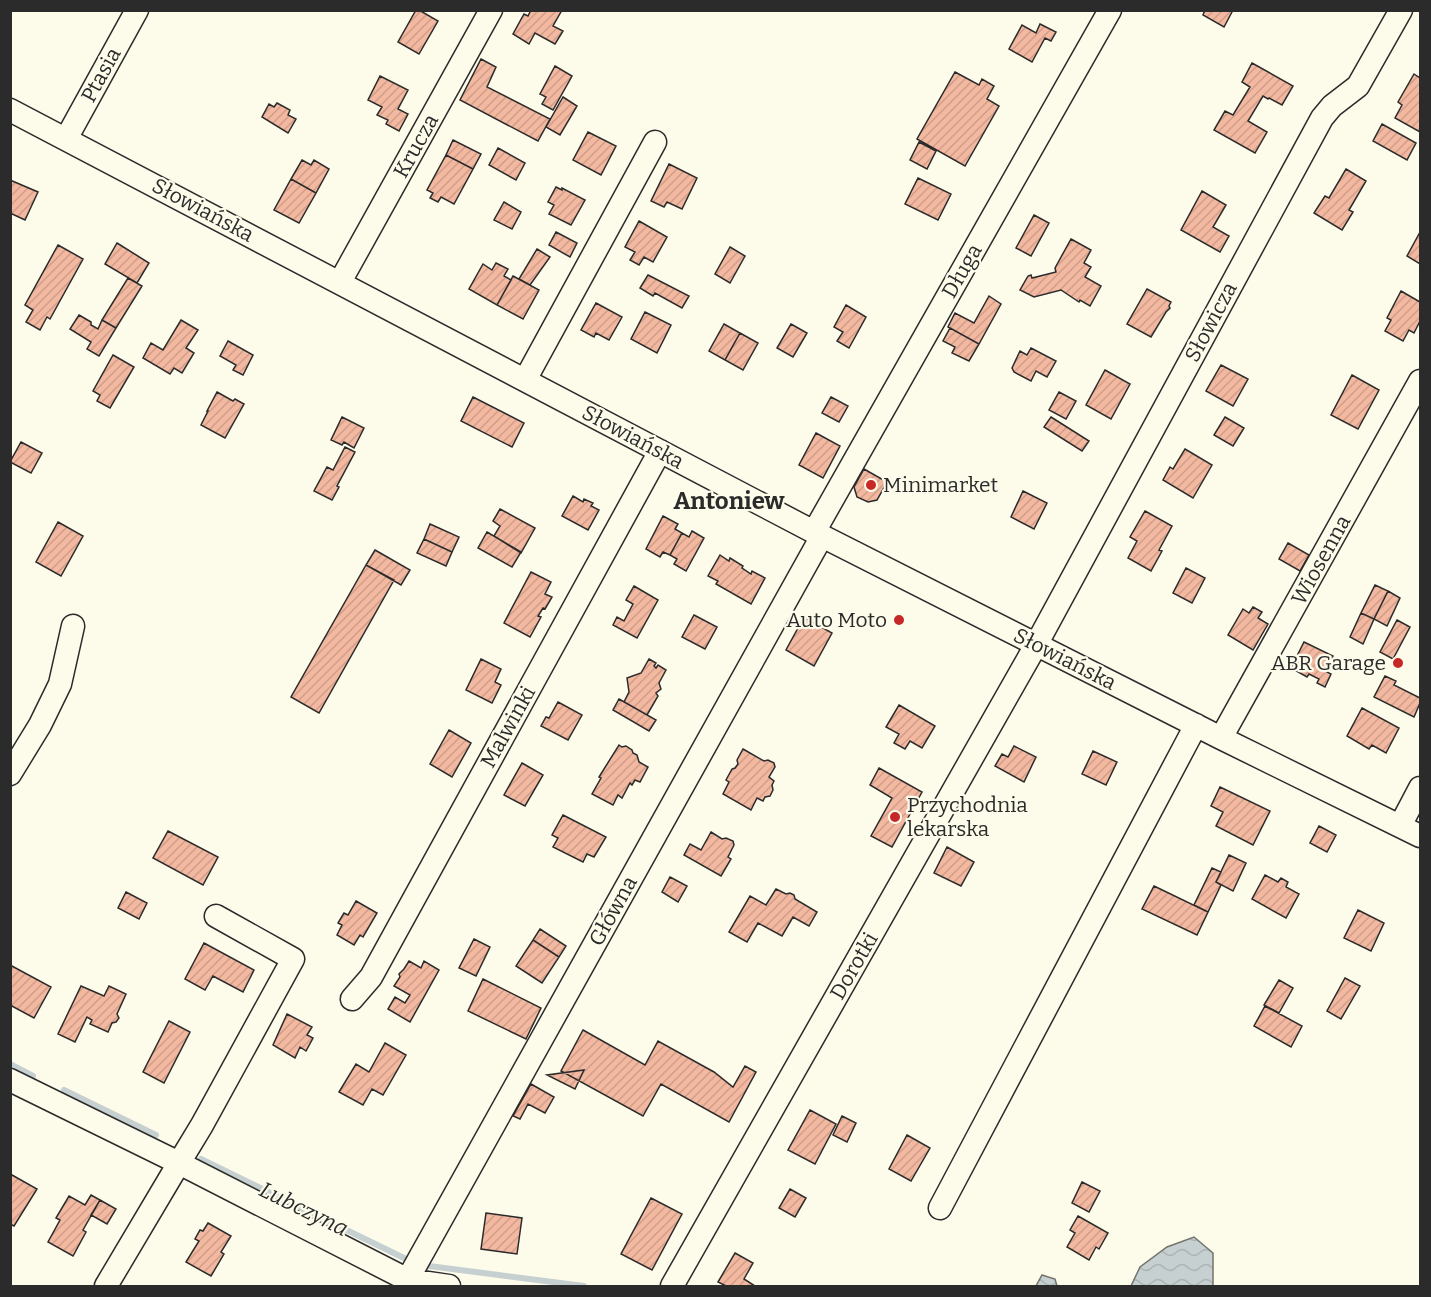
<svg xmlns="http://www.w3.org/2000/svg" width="1431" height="1297" font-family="Bitter,serif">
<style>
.water{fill:url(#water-waves);stroke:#74746e;stroke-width:1.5}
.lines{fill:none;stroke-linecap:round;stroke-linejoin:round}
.stream{stroke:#c7d0d0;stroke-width:6}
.building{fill:url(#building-hatch);stroke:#2b2b2b;stroke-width:1.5}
.minor-casing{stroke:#2b2b2b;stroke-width:25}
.minor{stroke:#fdfbea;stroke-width:22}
.poi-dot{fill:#c62828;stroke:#fdfbea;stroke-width:2}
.labels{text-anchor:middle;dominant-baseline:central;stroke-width:4.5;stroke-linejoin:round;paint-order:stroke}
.street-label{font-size:21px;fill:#2b2b2b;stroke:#fdfbea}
.poi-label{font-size:21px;fill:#2b2b2b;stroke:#fdfbea;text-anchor:start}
.water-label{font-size:22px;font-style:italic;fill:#2b2b2b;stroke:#fdfbea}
.quarter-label{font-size:24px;font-weight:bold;fill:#2b2b2b;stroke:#fdfbea}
</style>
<defs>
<pattern id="water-waves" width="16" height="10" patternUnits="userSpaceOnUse" patternTransform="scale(1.5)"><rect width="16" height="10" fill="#c7d0d0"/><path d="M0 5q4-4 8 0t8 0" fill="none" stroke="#abb3b3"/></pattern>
<pattern id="building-hatch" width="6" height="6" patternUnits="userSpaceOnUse" patternTransform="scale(1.5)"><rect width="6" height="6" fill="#f2b8a0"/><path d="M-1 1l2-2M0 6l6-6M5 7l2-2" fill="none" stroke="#d09e8a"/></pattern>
</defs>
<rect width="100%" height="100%" fill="#fdfbea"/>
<path class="water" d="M1194 1237 1213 1253V1286H1131L1140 1267 1167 1247Z
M1042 1275 1055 1279 1057 1286H1036Z"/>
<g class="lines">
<path class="stream" d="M10 1064 33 1076
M64 1090 156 1135
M201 1159 406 1259
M429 1266 584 1286"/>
</g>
<path class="building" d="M416 10H419L438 21 419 54 398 42Z
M531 10H562L553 26 563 31 555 44 535 33 529 44 513 34 524 14 528 16Z
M1205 10H1233L1224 27 1203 15Z
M1040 24 1056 32 1051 41 1045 38 1032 62 1009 49 1022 25 1036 33Z
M481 59 496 67 487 87 550 119 538 141 460 100Z
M1252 63 1293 86 1282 105 1269 98 1268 99 1263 96 1248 121 1267 132 1255 153 1214 130 1225 111 1233 115 1250 87 1242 82Z
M555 66 572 76 553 110 542 104 546 97 540 94Z
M955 72 979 85 982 79 994 86 987 99 999 106 965 166 917 139Z
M1414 74 1420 78V132L1395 118 1402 105 1398 102Z
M380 76 408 90 398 109 408 114 399 131 386 124 388 120 377 115 382 107 368 100Z
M563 97 577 106 560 135 546 127Z
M277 103 290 110 288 115 296 119 288 133 262 117 269 104 274 107Z
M1382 124 1416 143 1407 160 1373 141Z
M588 132 616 146 601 175 573 160Z
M453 140 481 154 473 169 446 155Z
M919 142 936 151 927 169 910 160Z
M498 148 525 163 516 180 489 165Z
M446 155 473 169 454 204 441 197 438 202 430 198 433 193 427 190Z
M302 160 311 165 314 160 329 169 316 193 291 179Z
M669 164 697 178 682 209 667 202 664 207 651 201Z
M1346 169 1366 181 1349 210 1353 212 1342 230 1314 213 1325 196 1329 198Z
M918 178 951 194 938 220 905 204Z
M291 179 316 193 299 223 274 210Z
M10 180 38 192 25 220 10 213Z
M556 187 562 190V188L585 200 571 225 549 214 554 205 548 202Z
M1202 191 1226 205 1213 227 1229 236 1220 252 1181 230Z
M504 202 521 212 512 229 494 220Z
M1034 215 1049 223 1031 256 1016 248Z
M639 221 667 237 653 262 644 257 639 265 630 260 635 252 625 247Z
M556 232 577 243 570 257 549 245Z
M1420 232V264L1407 256Z
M1071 239 1091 250 1084 263 1091 267 1085 277 1101 286 1090 306 1080 300 1079 302 1061 290 1034 297 1020 290 1028 276 1031 275 1032 278 1056 272 1055 268Z
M117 243 149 263 137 283 105 264Z
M58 245 83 259 50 319 47 317 40 330 26 322 33 310 25 305Z
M730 247 745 256 730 283 715 274Z
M537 249 550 257 530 285 519 279Z
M496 263 508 269 504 276 511 280 497 305 469 289 483 264 492 270Z
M648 275 689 296 682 308 655 293 653 296 640 288Z
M513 276 539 290 523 319 497 305Z
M128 278 142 286 116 328 102 320Z
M1147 289 1171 302 1169 306 1170 308 1166 312 1151 337 1127 324Z
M1401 291 1420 302V321L1414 333 1409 330 1403 341 1385 331 1391 320 1387 318Z
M989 296 1001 304 979 344 948 327 955 313 974 323Z
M596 303 622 317 609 340 596 333 594 337 581 330Z
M846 305 866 317 849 348 837 341 843 332 834 327Z
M645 312 671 325 657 353 631 339Z
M79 315 91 322V325L98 329 102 320 116 328 99 356 87 349 91 342 70 329Z
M181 320 198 330 186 348 194 353 182 373 174 368 170 374 143 358 151 343 163 350Z
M724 324 740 333 725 360 709 351Z
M791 324 807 333 793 357 777 348Z
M950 328 979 344 969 361 952 353 955 347 943 341Z
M740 333 758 343 743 370 725 360Z
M228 341 253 355 243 375 233 370 236 365 220 356Z
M1031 348 1056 361 1047 377 1036 371 1031 381 1014 372 1012 368 1020 351 1027 355Z
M113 355 134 367 110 408 97 401 100 395 93 391Z
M1221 365 1248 379 1233 406 1206 391Z
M1105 370 1130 384 1111 419 1086 405Z
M1352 375 1379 390 1358 429 1331 415Z
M217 392 233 401 235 399 244 404 225 438 201 425 208 411H207Z
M1059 392 1076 401 1066 419 1049 410Z
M473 397 524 423 512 447 461 421Z
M831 397 848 406 839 422 822 413Z
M342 417 364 428 354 448 344 442 342 445 331 440Z
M1051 417 1089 441 1082 451 1044 427Z
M1225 417 1244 428 1233 446 1214 435Z
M816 433 840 446 823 478 799 465Z
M21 442 42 453 31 473 10 462Z
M345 447 355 452 337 486 339 487 332 500 314 491 327 467 333 470Z
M1185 449 1212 465 1193 498 1163 480 1170 467 1173 469Z
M864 469 887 482 877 500 868 502 857 497 854 487Z
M1023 491 1047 503 1034 529 1011 517Z
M573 496 583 502 584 499 593 503 591 506 599 510 588 530 562 516Z
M500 509 535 528 521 553 494 536 500 526 493 521Z
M1145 511 1172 526 1159 550 1162 551 1151 571 1128 558 1137 541 1130 537Z
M663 516 678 524 675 529 682 533 670 555 663 552 660 557 646 549Z
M58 522 83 536 61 576 36 562Z
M430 524 459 537 452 552 424 539Z
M692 531 704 538 686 571 674 564 677 559 670 555 682 533 689 537Z
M487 532 521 552 512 567 478 548Z
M424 539 452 552 446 566 417 553Z
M1288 543 1309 555 1300 571 1279 559Z
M375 550 410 570 401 585 366 565Z
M720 555 729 561 730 558 743 566 742 568 751 574 752 571 765 578 751 604 716 584 718 581 708 576Z
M366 565 394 580 319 713 291 697Z
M1186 568 1205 578 1192 603 1173 593Z
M531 572 551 582 545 594 552 597 545 609 543 608 538 616 541 617 530 637 504 623Z
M1375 585 1388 591 1374 619 1361 613Z
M634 586 658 600 637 638 613 625 617 617 624 621 633 604 626 600Z
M1388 591 1400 598 1387 626 1374 619Z
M1253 607 1262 612 1258 618 1268 624 1253 650 1228 635 1243 609 1249 613Z
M1361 613 1374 619 1363 644 1350 637Z
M694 615 717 627 705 649 682 637Z
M804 617 832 633 814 666 786 650Z
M1397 620 1410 627 1393 659 1380 652Z
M1304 642 1333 656 1325 671 1331 674 1325 687 1317 683 1319 679 1309 674 1307 677 1291 668Z
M481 659 501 669 495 682 501 685 492 703 466 690Z
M649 659 656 663 654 666 656 668 658 665 666 670 659 683 661 689 656 693 658 696 647 715 624 702 629 692 627 678 641 673Z
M1385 676 1396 681 1394 685 1420 698V703L1414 717 1374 697Z
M619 699 656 720 649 731 613 710Z
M558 702 582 715 568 740 541 726 546 717 549 718Z
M899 705 935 726 922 748 910 741 905 749 894 743 899 734 886 727Z
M1362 708 1399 728 1386 753 1372 745 1369 749 1347 736Z
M449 730 471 743 452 777 430 764Z
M619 745 622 747 626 746 632 750 633 753 637 755 639 762 648 767 640 782 635 780 632 785 630 783 622 798 618 795 613 805 592 794 601 778 599 777Z
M1014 746 1036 757 1024 782 995 766 1002 754 1008 757Z
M743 749 764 761 768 760 774 763 775 767 769 777 774 781 772 785 773 790 770 796 765 797 763 801 757 798 751 810 723 794 729 782 726 780 732 769 735 768 738 764 737 760Z
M1093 751 1117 762 1106 785 1082 774Z
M522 763 543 775 525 806 504 795Z
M879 768 922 792 892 847 871 836 892 798 870 785Z
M1220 787 1270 811 1253 845 1216 826 1223 812 1211 806Z
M563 815 606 837 594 857 587 854 583 862 553 847 558 838 552 835Z
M1319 826 1336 835 1327 852 1310 843Z
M168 831 218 857 203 885 153 858Z
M711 832 722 839 726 838 733 841 734 845 728 857 731 859 721 876 684 855 690 844 701 850Z
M947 847 974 862 961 886 934 873Z
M1229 855 1246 863 1233 891 1216 882Z
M1212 868 1221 872 1216 882 1221 885 1208 912 1194 905Z
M1265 875 1278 882 1281 878 1288 882 1286 887 1299 894 1286 918 1252 899Z
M670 877 687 886 678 902 662 892Z
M1154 886 1208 912 1197 935 1142 909Z
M776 889 786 894 790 893 794 895 795 899 817 912 809 926 793 917 782 936 758 923 747 942 729 932 750 896 766 905Z
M126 892 147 903 139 919 118 908Z
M356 901 377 913 363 937 360 935 354 945 337 935 342 925 338 923 344 913 348 915Z
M1358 910 1384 923 1371 951 1344 938Z
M540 929 566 946 559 957 533 940Z
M474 939 490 947 476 976 459 968Z
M533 940 559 957 542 983 516 966Z
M204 943 254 970 243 992 213 976 205 990 185 979Z
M409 961 421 968 424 961 439 970 410 1022 388 1009 395 997 405 1003 410 995 394 986 400 977 399 974 404 969Z
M10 965 51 987 34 1018 10 1005Z
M1345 978 1360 986 1341 1019 1327 1011Z
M483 979 541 1008 526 1039 468 1011Z
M1279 980 1293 988 1279 1013 1264 1005Z
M81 986 104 996 109 986 126 994 117 1014 119 1018 116 1022 112 1023 108 1032 90 1024 92 1020 87 1017 75 1042 58 1034Z
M1265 1006 1302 1026 1291 1047 1254 1026Z
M287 1014 312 1027 307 1035 313 1038 306 1051 300 1047 295 1058 273 1045Z
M169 1021 190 1032 164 1083 143 1072Z
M583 1030 645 1065 658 1041 714 1072 733 1087 745 1066 756 1072 729 1122 661 1084 643 1116 561 1071Z
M385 1043 406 1055 383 1095 372 1089 363 1105 339 1092 356 1064 369 1072Z
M584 1070 575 1089 547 1075Z
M531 1084 554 1097 545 1113 528 1104 520 1119 513 1116Z
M810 1110 836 1124 815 1164 788 1150Z
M842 1116 856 1123 847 1142 833 1135Z
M907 1135 930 1148 911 1181 889 1169Z
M12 1175 37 1189 14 1226 10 1224V1177Z
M1082 1182 1100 1191 1089 1212 1072 1203Z
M790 1189 806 1198 795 1217 779 1208Z
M91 1195 100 1200 83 1230 86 1232 73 1256 48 1242 60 1220 56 1218 69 1196 85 1205Z
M651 1198 682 1214 652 1270 621 1254Z
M100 1200 116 1209 107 1224 91 1215Z
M486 1213 522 1218 517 1254 481 1249Z
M1078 1216 1108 1233 1099 1249 1096 1247 1089 1260 1067 1247 1075 1233 1070 1230Z
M208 1223 231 1236 221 1252 224 1254 211 1276 186 1262 199 1241 195 1239 200 1230 203 1231Z
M735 1253 753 1263 744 1279 755 1286H726L718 1282Z"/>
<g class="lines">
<defs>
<path id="minor" d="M10 110 814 532 1221 738 1420 836
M66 139 137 10
M340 282 491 10
M525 380 655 142
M814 532 1110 10
M1221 738 1420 381
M10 774 40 725 60 684 73 626
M1400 826 1420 788
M352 999 371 977 660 451
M10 1080 179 1163 408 1280 449 1286
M940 1208 1196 725
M106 1286 179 1163 202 1125 293 959 216 916
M404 1286 822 536
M672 1286 1036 645 1322 118 1332 106 1358 86 1401 10"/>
</defs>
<use href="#minor" class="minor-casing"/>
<use href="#minor" class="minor"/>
</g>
<g class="poi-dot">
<circle cx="871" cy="485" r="6"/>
<circle cx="899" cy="620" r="6"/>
<circle cx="1398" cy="663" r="6"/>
<circle cx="895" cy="817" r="6"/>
</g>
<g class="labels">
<g class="street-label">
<text transform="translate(101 75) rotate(-61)">Ptasia</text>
<text transform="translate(416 146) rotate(-61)">Krucza</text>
<text transform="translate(203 210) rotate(28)">Słowiańska</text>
<text transform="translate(962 271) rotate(-60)">Długa</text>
<text transform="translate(1211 322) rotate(-62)">Słowicza</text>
<text transform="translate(633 437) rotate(28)">Słowiańska</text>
<text transform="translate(1321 560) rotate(-61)">Wiosenna</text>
<text transform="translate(1065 659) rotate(27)">Słowiańska</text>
<text transform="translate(508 727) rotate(-61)">Malwinki</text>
<text transform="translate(613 911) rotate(-61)">Główna</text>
<text transform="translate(854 966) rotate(-60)">Dorotki</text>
</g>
<g class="poi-label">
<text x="883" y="485">Minimarket</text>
<text x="887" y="620" text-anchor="end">Auto Moto</text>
<text x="1386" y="663" text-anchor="end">ABR Garage</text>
<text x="907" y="805">Przychodnia<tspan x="907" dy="24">lekarska</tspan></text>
</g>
<g class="water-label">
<text transform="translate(304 1209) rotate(26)">Lubczyna</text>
</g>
<g class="quarter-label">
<text x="729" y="501">Antoniew</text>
</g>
</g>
<rect width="1431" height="1297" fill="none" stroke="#2b2b2b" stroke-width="24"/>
</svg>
